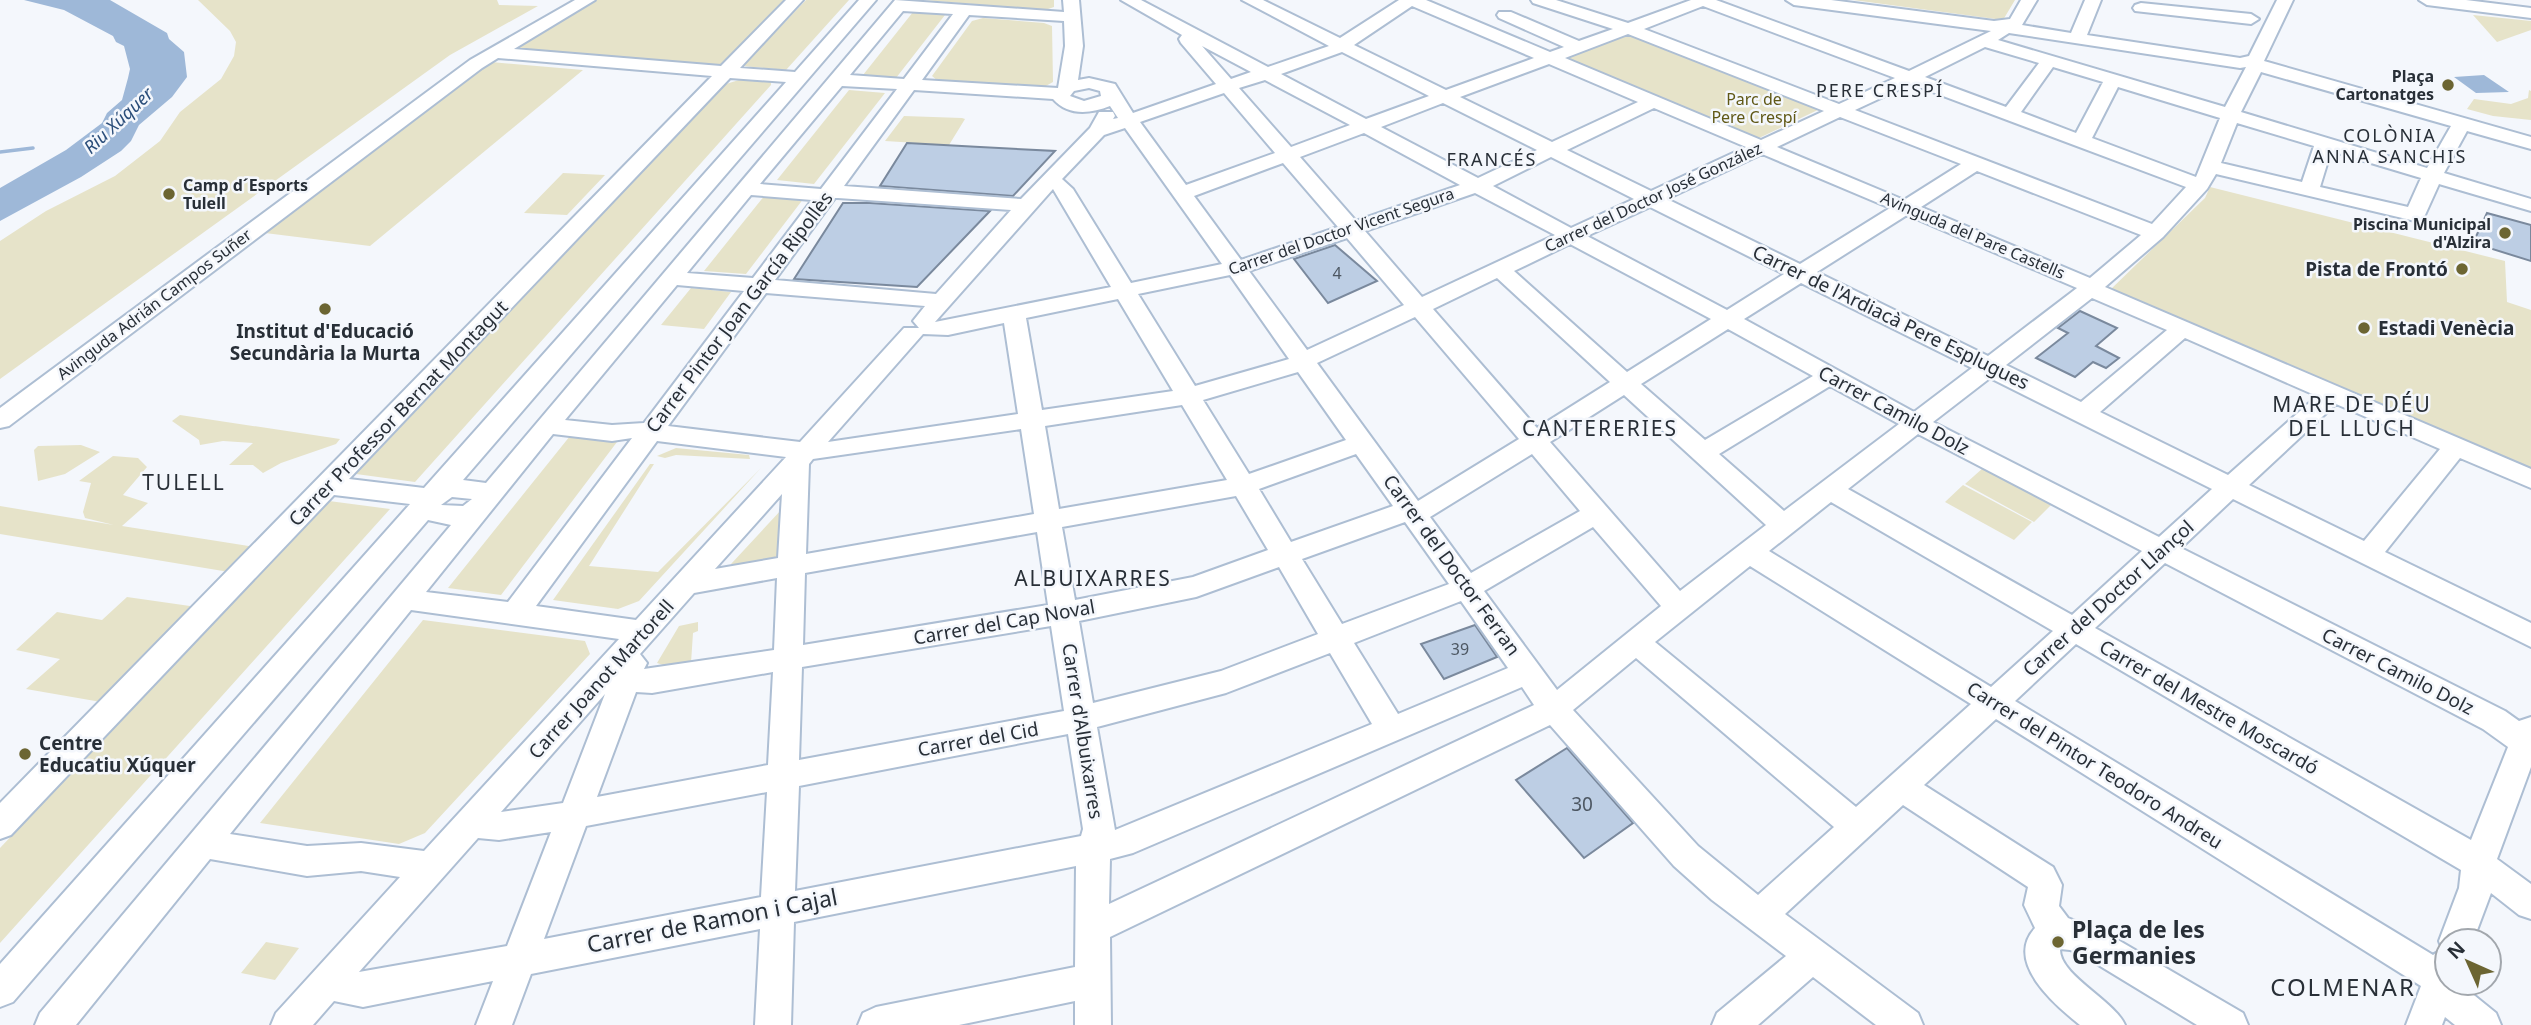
<svg xmlns="http://www.w3.org/2000/svg" width="2531" height="1025" font-family="'Noto Sans',sans-serif">
<style>
.green{fill:#e6e3c9}
.water{fill:#9eb8d8}
.lines{fill:none;stroke-linecap:round;stroke-linejoin:round}
.stream{stroke:#9eb8d8;stroke-width:3.5}
.building{fill:#bdcee4;stroke:#7a899d;stroke-width:2}
.minor-casing{stroke:#adbed3;stroke-width:4}
.minor{fill:#fff;fill-rule:evenodd}
.poi-dot{fill:#6c6532;stroke:#f4f7fc;stroke-width:2.5}
.labels{text-anchor:middle;dominant-baseline:central;stroke-width:5;stroke-linejoin:round;paint-order:stroke}
.far-poi-label{font-size:16px;font-weight:bold;fill:#282f37;stroke:#f4f7fc;text-anchor:end}
.far-park-label{font-size:16px;fill:#605816;stroke:#f4f7fc}
.far-street-label{font-size:16px;fill:#282f37;stroke:#f4f7fc}
.number-label{font-size:16px;fill:#4d5762}
.far-neighbourhood-label{font-size:18px;letter-spacing:2px;fill:#282f37;stroke:#f4f7fc}
.far-water-label{font-size:18px;font-style:italic;fill:#2b4e7a;stroke:#f4f7fc}
.poi-label{font-size:19px;font-weight:bold;fill:#282f37;stroke:#f4f7fc;text-anchor:start}
.street-label{font-size:19px;fill:#282f37;stroke:#f4f7fc}
.near-number-label{font-size:19px;fill:#4d5762}
.neighbourhood-label{font-size:21px;letter-spacing:2px;fill:#282f37;stroke:#f4f7fc}
.near-street-label{font-size:23px;fill:#282f37;stroke:#f4f7fc}
.near-poi-label{font-size:23px;font-weight:bold;fill:#282f37;stroke:#f4f7fc;text-anchor:start}
.near-neighbourhood-label{font-size:24px;letter-spacing:2px;fill:#282f37;stroke:#f4f7fc}
</style>
<rect width="100%" height="100%" fill="#f4f7fc"/>
<path class="green" d="M198 0H497L499 5 538 6 450 55 0 379V241L46 211 115 176 160 141 180 112 221 79 234 56 236 42 230 31Z
M597 0H785L721 65 514 48Z
M806 0H849L786 70 743 66Z
M923 0H1054V7L1045 10Z
M1853 0H2015L2003 20Z
M913 12 945 15 896 78 863 75Z
M2473 15 2531 21V30L2497 42Z
M983 18 1044 23 1052 26 1053 82 1044 87 938 81 932 76 972 21Z
M1628 31 1824 107 1759 138 1565 57Z
M491 62 583 70 370 246 265 233Z
M739 80 771 82V85L415 482 356 474 726 84Z
M849 90 885 93 814 184 777 180Z
M2529 90 2531 91V120L2493 116 2467 109 2474 99 2511 104 2528 98Z
M904 116 962 118 965 119 949 145 885 141Z
M563 173 605 175 567 215 524 213Z
M2210 187 2505 261 2507 302 2531 310V469L2110 290 2205 198Z
M765 195 804 198 746 274 704 271Z
M691 288 731 292 704 329 661 325Z
M180 415 340 439 336 444 281 463 263 473 253 465H229L253 443 223 441 200 445 199 440 172 421Z
M570 436 617 442 501 595 448 588Z
M81 445 100 452 65 474 38 481 34 450 38 446Z
M676 448 749 455 750 459 676 455 665 458 657 456Z
M113 456 138 458 147 467 123 495 148 503 122 526 255 547 229 572 0 534V506L114 525 85 518 83 512 91 483 79 481Z
M650 464H654L589 566 658 572 761 468 639 601 618 609 553 600Z
M1983 468 2052 504 2034 522 1965 484Z
M1963 485 2032 522 2014 540 1945 502Z
M329 501 390 509 0 943V848Z
M782 509 778 558 732 566 731 564Z
M127 597 197 607 101 702 26 689 60 659 16 650 57 612 102 620Z
M423 620 585 641 590 654 425 833 399 844 260 823Z
M698 622V631L693 633 691 663 669 667 657 663 679 626Z
M266 942 299 948 275 980 241 973Z"/>
<path class="water" d="M24 0H110L167 33 169 39 184 52 187 77 172 97 139 125 131 141 121 151 81 177 0 221V188L66 150 102 123 107 113 122 100 128 78 130 69 124 46 116 42 113 36 64 10Z
M2484 75 2509 92 2476 93 2454 77Z"/>
<g class="lines">
<path class="stream" d="M0 152 33 148"/>
</g>
<path class="building" d="M907 143 980 147 1055 151 1013 196 880 186Z
M843 203H870L990 211 917 287 794 279Z
M2487 213 2531 225V261L2473 243Z
M1335 245 1377 281 1328 303 1294 259Z
M2080 311 2117 328 2096 346 2119 358 2106 368 2093 362 2075 377 2036 358 2068 333 2058 328Z
M1475 625 1497 657 1444 679 1421 644Z
M1567 748 1633 823 1584 858 1516 780Z"/>
<g class="lines">
<defs>
<path id="minor" d="M575 0H595L514 49 721 66 786 0H803L740 68 795 72 859 0H876L463 480 486 483 895 0 1064 12 1063 0H1079L1083 46 1078 80 1089 78 1115 84 1133 113 1216 84 1181 43 1179 39 1182 35 1121 0H1141L1268 67 1329 46 1242 0H1263L1340 38 1399 0H1426L1550 52 1564 47 1499 18 1497 15 1499 12H1511L1579 41 1613 29 1533 3 1531 0H1556L1628 23 1691 0H1716L1909 71 1991 31 1794 5 1786 0H1831L1994 21 2010 19 2021 0H2037L2022 25 2071 33 2085 0H2101L2087 35 2240 58 2249 56 2277 0H2293L2264 61 2531 137V149L2467 131 2444 173 2531 199V211L2439 184 2425 215 2422 219 2415 221 2216 174 2207 189 2163 237 2105 287 2531 469V488L2460 458 2385 552 2531 623V647L2233 499 2181 548 2505 711 2519 721 2531 717V767L2497 859 2531 884V919L2519 915 2491 893 2473 941H2447V983H2459L2496 1013 2501 1025H2455L2445 1017 2442 1025H2406L2421 986 1996 719 1924 785 2053 867 2062 885 2059 906 2068 918 2106 933 2243 1013 2248 1025H2197L2082 955 2070 950 2060 949C2059 975 2114 1000 2125 1025H2080C2055 1005 2004 962 2035 928L2024 905 2028 887 1903 805 1785 914 1918 1013 1923 1025H1876L1813 977 1758 1025H1712L1717 1013 1786 956 1712 900 1674 866 1550 725 1110 937 1111 1025H1075V1001L959 1025H858L863 1013 876 1007 1075 967 1076 866 794 922 791 1025H755L760 929 531 974 512 1025H476L493 981 363 1007 334 1001 313 1025H271L276 1013 400 877 361 871 307 876 210 859 76 1025H35L40 1013 451 525 428 520 13 1002 0 1007V964L410 504 334 495 11 835 0 839V803L712 76 498 58 482 68 9 426 0 428V408L470 60ZM1412 6 1534 58 1446 90 1354 45ZM1703 6 1895 78 1839 104 1644 29ZM903 11 953 14 904 79 850 75ZM969 15 1064 21 1065 46 1058 88 922 80ZM2009 33 2240 68 2246 67 2225 107 1998 40ZM1628 34 1824 111 1761 140 1565 58ZM1202 46 1251 72 1231 79ZM1985 47 2039 63 2006 107 1925 77ZM1342 52 1429 96 1366 119 1281 74ZM1549 64 1638 102 1552 142 1460 97ZM2053 67 2103 82 2076 133 2021 112ZM2261 72 2451 126 2427 168 2241 112ZM730 78 786 82 424 488 349 479ZM1265 80 1350 125 1291 147 1239 88ZM1911 84 2186 187 2152 224 1855 110ZM842 86 897 89 821 189 760 184ZM2118 87 2220 118 2196 177 2092 138ZM1089 88 1100 91 1101 96 1084 101 1070 96 1074 91ZM914 90 1053 99C1068 116 1090 114 1110 106L1118 118 1113 119 1115 116 1113 112H1099L1090 128 1021 199 844 186ZM1224 93 1275 153 1186 185 1140 122ZM1443 103 1537 150 1478 178 1381 127ZM1654 108 1746 147 1651 191 1567 150ZM1840 117 1961 164 1904 200 1777 147ZM2237 123 2314 146 2302 182 2221 163ZM1125 128 1222 264 1131 283 1073 189 1062 179 1104 135ZM1364 133 1460 185 1356 221 1300 157ZM2331 151 2421 178 2408 207 2320 187ZM1762 154 1890 208 1800 264 1667 199ZM1551 157 1634 199 1571 228 1493 186ZM1283 163 1338 227 1241 260 1194 196ZM1977 171 2141 235 2090 278 1921 207ZM1053 189 1111 287 935 322ZM1475 193 1555 235 1422 297 1365 231ZM751 195 812 200 753 278 687 273ZM835 198H838L1011 210 936 294 775 280ZM1650 207 1784 274 1727 310 1587 236ZM1907 215 2070 285 2077 288 1988 356 1817 272ZM1347 238 1404 305 1307 350 1249 271ZM1570 244 1711 319 1627 372 1514 271ZM1230 275 1289 359 1195 386 1138 294ZM1497 278 1610 382 1537 428 1433 309ZM1801 283 1972 368 1914 412 1744 319ZM677 285 744 291 644 423 612 425 565 420ZM766 293 925 306 913 321 919 328H904L800 442 668 426ZM2092 298 2167 330 2081 402 2006 365ZM1118 299 1173 391 1042 410 1026 318ZM1415 317 1519 439 1418 501 1317 363ZM1004 323 1018 414 828 442 923 334 948 335ZM1728 329 1813 376 1705 440 1641 384ZM2185 338 2317 396 2228 475 2100 412ZM1298 372 1346 440 1249 474 1203 400ZM1990 378 2212 489 2159 537 1933 422ZM1830 386 1899 424 1784 511 1719 454ZM1624 395 1766 525 1680 591 1550 442ZM2336 404 2440 449 2364 541 2249 485ZM1182 405 1227 480 1059 509 1045 426ZM1021 429 1034 514 806 554 809 464 813 459ZM553 434 612 441 632 438 508 602 426 592ZM1918 434 2142 551 2072 615 1848 489ZM657 441 786 457 636 620 536 606ZM1356 454 1393 506 1291 542 1259 489ZM1532 454 1580 511 1471 573 1430 517ZM782 494 778 558 715 569ZM1236 496 1268 550 1193 577 1075 600 1062 527ZM452 497 472 499 463 506 441 505ZM1831 502 2053 631 1991 687 1769 551ZM1405 522 1449 584 1342 624 1302 559ZM1593 527 1661 606 1557 690 1484 591ZM1037 532 1048 605 803 645 805 573ZM2165 563 2483 729 2508 747 2471 840 2095 628ZM1750 566 1971 704 1856 807 1655 642ZM1279 567 1318 634 1221 671 1093 703 1079 621 1196 597ZM777 578 774 650 644 669 647 663 640 654 694 593ZM1461 601 1508 668 1398 714 1354 643ZM411 610 619 639 424 851 361 843 307 846 230 834ZM1051 626 1064 711 799 760 802 667ZM2076 644 2461 870 2459 888 2439 941 2442 949 2433 955 2015 701ZM1330 653 1372 724 1115 830 1097 727 1226 693ZM1636 658 1834 827 1758 895 1698 846 1573 710ZM773 672 768 765 597 797 636 692 652 693ZM1522 687 1534 705 1109 904 1110 859 1133 853ZM605 694 563 803 501 812ZM1068 734 1083 829 1081 836 795 891 799 786ZM767 792 761 897 544 939 586 826ZM551 832 507 946 359 972 478 838 499 840Z
M2419 0H2466L2531 8V18L2427 5Z
M2141 3 2251 14 2259 19 2251 24 2135 11 2133 8 2135 5Z"/>
</defs>
<use href="#minor" class="minor-casing"/>
<use href="#minor" class="minor"/>
</g>
<g class="poi-dot">
<circle cx="2448" cy="85" r="7"/>
<circle cx="169" cy="194" r="7"/>
<circle cx="2505" cy="233" r="7"/>
<circle cx="2462" cy="269" r="7"/>
<circle cx="325" cy="309" r="7"/>
<circle cx="2364" cy="328" r="7"/>
<circle cx="25" cy="754" r="7"/>
<circle cx="2058" cy="942" r="7"/>
</g>
<g class="labels">
<g class="far-poi-label">
<text x="2434" y="76">Plaça<tspan x="2434" dy="18">Cartonatges</tspan></text>
<text x="183" y="185" text-anchor="start">Camp d´Esports<tspan x="183" dy="18">Tulell</tspan></text>
<text x="2491" y="224">Piscina Municipal<tspan x="2491" dy="18">d'Alzira</tspan></text>
</g>
<g class="far-park-label">
<text x="1754" y="99">Parc de<tspan x="1754" dy="18">Pere Crespí</tspan></text>
</g>
<g class="far-street-label">
<text transform="translate(1653 197) rotate(-25)">Carrer del Doctor José González</text>
<text transform="translate(1341 231) rotate(-19)">Carrer del Doctor Vicent Segura</text>
<text transform="translate(1973 235) rotate(23)">Avinguda del Pare Castells</text>
<text transform="translate(154 304) rotate(-37)">Avinguda Adrián Campos Suñer</text>
</g>
<g class="number-label">
<text x="1337" y="273">4</text>
<text x="1460" y="649">39</text>
</g>
<g class="far-neighbourhood-label">
<text x="1880" y="90">PERE CRESPÍ</text>
<text x="2390" y="135">COLÒNIA<tspan x="2390" dy="21">ANNA SANCHIS</tspan></text>
<text x="1492" y="159">FRANCÉS</text>
</g>
<g class="far-water-label">
<text transform="translate(118 120) rotate(-43)">Riu Xúquer</text>
</g>
<g class="poi-label">
<text x="2448" y="269" text-anchor="end">Pista de Frontó</text>
<text x="2378" y="328">Estadi Venècia</text>
<text x="325" y="331" text-anchor="middle">Institut d'Educació<tspan x="325" dy="22">Secundària la Murta</tspan></text>
<text x="39" y="743">Centre<tspan x="39" dy="22">Educatiu Xúquer</tspan></text>
</g>
<g class="street-label">
<text transform="translate(739 312) rotate(-53)">Carrer Pintor Joan García Ripollès</text>
<text transform="translate(1891 317) rotate(26)">Carrer de l'Ardiacà Pere Esplugues</text>
<text transform="translate(1894 410) rotate(28)">Carrer Camilo Dolz</text>
<text transform="translate(398 413) rotate(-46)">Carrer Professor Bernat Montagut</text>
<text transform="translate(1452 565) rotate(54)">Carrer del Doctor Ferran</text>
<text transform="translate(2108 598) rotate(-42)">Carrer del Doctor Llançol</text>
<text transform="translate(1004 622) rotate(-10)">Carrer del Cap Noval</text>
<text transform="translate(2398 671) rotate(27)">Carrer Camilo Dolz</text>
<text transform="translate(601 679) rotate(-48)">Carrer Joanot Martorell</text>
<text transform="translate(2209 707) rotate(30)">Carrer del Mestre Moscardó</text>
<text transform="translate(1083 731) rotate(81)">Carrer d'Albuixarres</text>
<text transform="translate(978 739) rotate(-10)">Carrer del Cid</text>
<text transform="translate(2095 765) rotate(32)">Carrer del Pintor Teodoro Andreu</text>
</g>
<g class="near-number-label">
<text x="1582" y="804">30</text>
</g>
<g class="neighbourhood-label">
<text x="2352" y="404">MARE DE DÉU<tspan x="2352" dy="24">DEL LLUCH</tspan></text>
<text x="1600" y="428">CANTERERIES</text>
<text x="184" y="482">TULELL</text>
<text x="1093" y="578">ALBUIXARRES</text>
</g>
<g class="near-street-label">
<text transform="translate(712 920) rotate(-11)">Carrer de Ramon i Cajal</text>
</g>
<g class="near-poi-label">
<text x="2072" y="929">Plaça de les<tspan x="2072" dy="26">Germanies</tspan></text>
</g>
<g class="near-neighbourhood-label">
<text x="2343" y="986">COLMENAR</text>
</g>
</g>
<g transform="translate(2468 962) rotate(315)"><circle r="33" fill="#f4f7fc" stroke="#a2a7ad" stroke-width="2"/>
<path d="M0-5L12 26L0 18L-12 26Z" fill="#6c6532"/>
<text y="-10" font-size="19" font-weight="bold" text-anchor="middle" fill="#282f37">N</text>
</g>
</svg>
